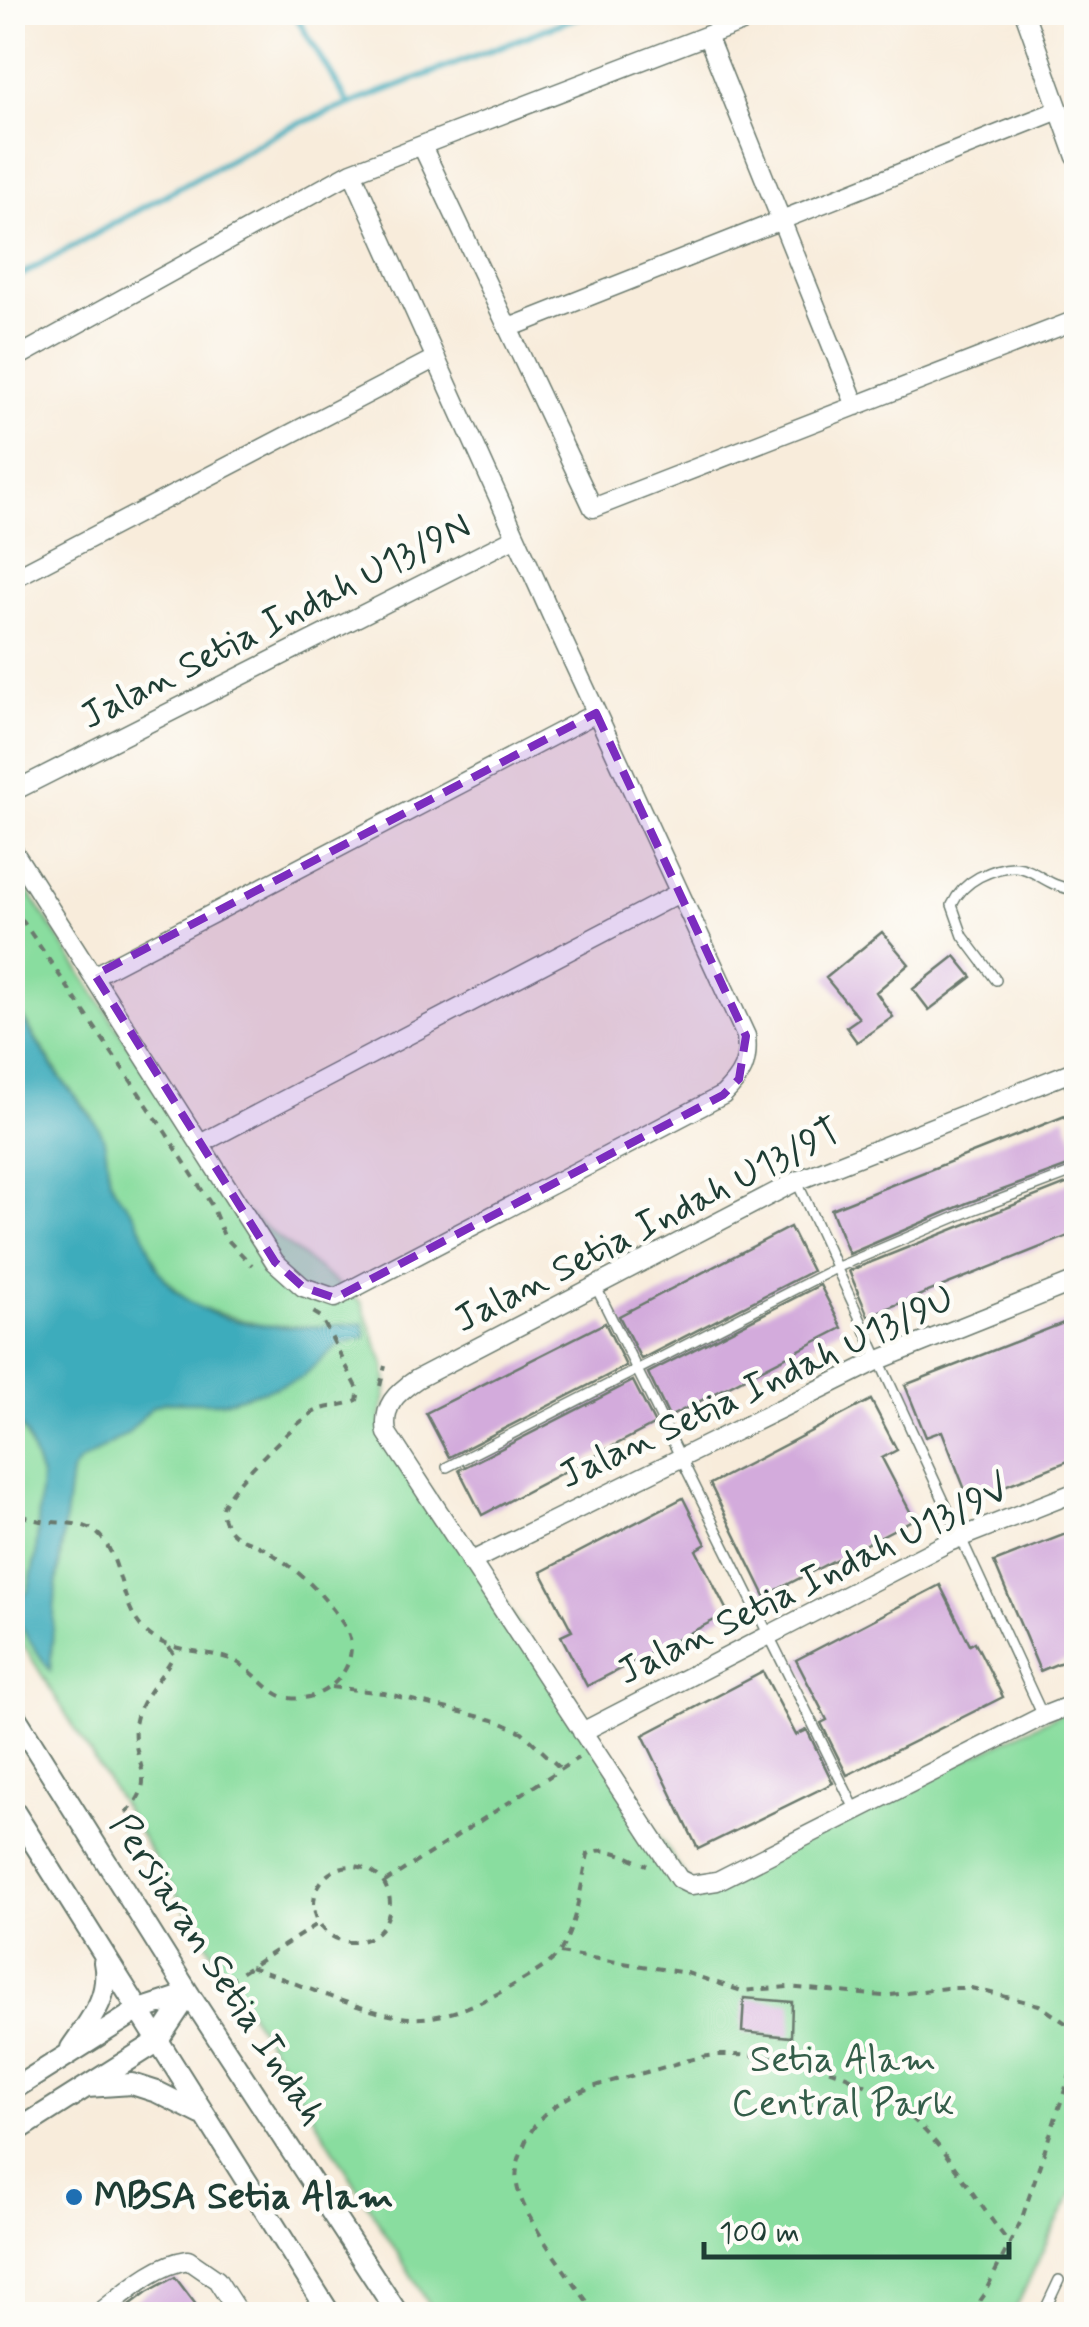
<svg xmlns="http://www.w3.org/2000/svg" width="1089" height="2327" font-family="Mynerve,sans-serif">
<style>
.green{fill:#89dd9f;stroke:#548d6a;stroke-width:2.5}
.water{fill:#3eacbc;stroke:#2e7478;stroke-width:2.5}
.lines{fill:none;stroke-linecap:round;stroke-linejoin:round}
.stream{stroke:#3eacbc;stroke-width:6}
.building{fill:#d3abdc}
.service-casing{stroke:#6b7a6e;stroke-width:12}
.minor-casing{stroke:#6b7a6e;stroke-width:21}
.tertiary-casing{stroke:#6b7a6e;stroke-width:24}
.path{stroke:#6b7a6e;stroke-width:4;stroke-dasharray:8 8;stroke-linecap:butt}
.service{stroke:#fff;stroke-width:9}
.minor{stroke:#fff;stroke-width:18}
.tertiary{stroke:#fff;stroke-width:20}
.marked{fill:#7b2cbf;fill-opacity:0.2;stroke:#7b2cbf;stroke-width:8;stroke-dasharray:20 12;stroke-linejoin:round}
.poi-dot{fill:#1f6fb2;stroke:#fdfcf7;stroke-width:4}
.labels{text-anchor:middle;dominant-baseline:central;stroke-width:9;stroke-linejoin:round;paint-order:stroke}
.street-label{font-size:38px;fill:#1f3d34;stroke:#fdfcf7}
.park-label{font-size:38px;fill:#345d49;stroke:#fdfcf7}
.poi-label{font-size:38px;font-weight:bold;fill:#1f3d34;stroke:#fdfcf7;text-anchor:start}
</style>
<rect width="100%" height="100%" fill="#fdfcf7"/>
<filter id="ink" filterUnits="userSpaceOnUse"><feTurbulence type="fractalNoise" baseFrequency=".01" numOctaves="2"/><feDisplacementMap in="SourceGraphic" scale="20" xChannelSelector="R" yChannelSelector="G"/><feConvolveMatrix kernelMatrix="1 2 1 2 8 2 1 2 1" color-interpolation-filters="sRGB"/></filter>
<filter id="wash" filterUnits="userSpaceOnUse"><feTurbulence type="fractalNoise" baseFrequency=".0048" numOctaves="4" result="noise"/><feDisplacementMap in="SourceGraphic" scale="40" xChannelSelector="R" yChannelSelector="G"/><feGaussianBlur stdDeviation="2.25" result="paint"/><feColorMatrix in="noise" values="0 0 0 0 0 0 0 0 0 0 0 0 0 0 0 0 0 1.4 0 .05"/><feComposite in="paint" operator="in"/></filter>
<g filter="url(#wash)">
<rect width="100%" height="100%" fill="#f8ecdb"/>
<path class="green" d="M13 868 230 1200 361 1302 385 1366 387 1386 381 1418 695 1891 1076 1706V2187L1049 2237 1013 2314H435L13 1628V1615L50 1670 56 1588 71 1472 78 1463 128 1433 151 1407 165 1402H223L276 1387 301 1378 338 1345 366 1337 362 1323 320 1327 260 1325 193 1306 160 1273 135 1217 120 1200 110 1179 103 1137 91 1115 63 1081 13 1002Z
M12 1415 26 1434 41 1477 36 1556 28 1591 13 1608Z"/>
<path class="water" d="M12 1002C28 1027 44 1055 61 1079 75 1098 92 1113 102 1134 108 1148 106 1164 110 1179 115 1195 127 1203 135 1216 146 1233 149 1255 160 1272 201 1335 296 1330 363 1323L366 1337 338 1345 301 1378 276 1387 223 1402H165L152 1407 128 1433 78 1463 71 1473 56 1588 50 1671 13 1615V1608L28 1591 36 1556 41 1477 26 1434 13 1415Z"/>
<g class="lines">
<path class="stream" d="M293 12 349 104
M12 280 285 129 590 12"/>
</g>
<g id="blocks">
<path class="building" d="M882 932 909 964 876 992 893 1017 857 1042 846 1027 859 1018 826 978Z
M955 956 972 977 929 1010 913 989Z
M1065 1116 1076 1145V1163L967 1203 849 1254 831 1209Z
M1076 1180V1233L868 1316 849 1271Z
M790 1227 812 1271 641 1359 619 1316Z
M820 1285 842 1328 669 1417 648 1373Z
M1076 1318V1458L969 1500 942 1431 926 1437 905 1385Z
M605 1323 626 1366 449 1457 426 1413Z
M633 1381 655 1424 482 1515 459 1470Z
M871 1400 897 1450 882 1458 914 1519 765 1596 710 1484Z
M683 1498 706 1544 696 1550 728 1613 587 1686 561 1636 572 1631 541 1572Z
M1076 1530V1656L1040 1671 994 1562Z
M940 1585 970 1645 975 1642 1003 1697 847 1775 821 1723 827 1720 796 1660Z
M763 1672 796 1735 807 1730 833 1783 698 1849 643 1735Z
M744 1998 792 2002 791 2037 742 2032Z
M175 2277 203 2314H118L147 2292Z"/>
</g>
</g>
<g filter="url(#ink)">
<use href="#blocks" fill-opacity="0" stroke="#6b7a6e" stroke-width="2.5"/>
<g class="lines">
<defs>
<path id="service" d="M996 980 963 936 952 905C958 892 966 884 979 877 1032 850 1032 885 1076 890
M1066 1075 1076 1102
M797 1182 1043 1716
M595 1285 856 1811
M447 1467 838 1267 970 1211 1076 1171
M1043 2314 1059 2280"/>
<path id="minor" d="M1024 12 1076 157
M708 38 856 406
M422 146 593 508 1076 320
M509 328 1059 110
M12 360 352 172 768 12
M12 579 436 358
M12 792 516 537
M12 849 275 1262 303 1287 335 1298 723 1095C742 1076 749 1063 746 1036L554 621 352 172
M95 975 596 713
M1076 1070 797 1181 417 1379C396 1393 382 1406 387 1433L679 1879 691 1885 717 1881 1043 1716 1076 1703
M202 1143 679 893
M470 1562 879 1360 1076 1281
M582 1732 949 1542 1076 1492
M98 2314C125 2294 153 2265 188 2260L217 2280 239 2314"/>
<path id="tertiary" d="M12 1711 189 1994 398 2314
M12 1808 330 2314
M71 2048C90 2020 111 1997 104 1962
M87 2087 132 2084 157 2092 201 2114
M12 2090 137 2011 189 1994
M12 2134 157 2042 189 1994"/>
</defs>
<use href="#service" class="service-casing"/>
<use href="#minor" class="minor-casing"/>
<use href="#tertiary" class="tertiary-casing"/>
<path class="path" d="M12 905 166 1133 212 1206 224 1236 252 1265
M380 1386 385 1366
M12 1501C24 1535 76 1512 98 1534 116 1551 119 1581 128 1603 147 1654 185 1646 227 1658 253 1665 267 1696 289 1698 320 1703 357 1674 350 1639 347 1626 334 1611 326 1601 308 1579 281 1557 255 1544 249 1541 241 1539 235 1535 227 1529 222 1519 222 1509 223 1493 298 1420 314 1412 328 1405 343 1407 357 1400L359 1391 321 1317 310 1310
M331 1687 384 1693 497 1721 522 1732 561 1769
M126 1813C164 1776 125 1758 137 1716 144 1692 164 1676 174 1654L168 1646
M314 1904a38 38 0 1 1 76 0a38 38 0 1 1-76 0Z
M385 1882 578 1758
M560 1953 687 1973 742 1991 788 1987 884 1996 946 1988H971L1039 2005 1070 2026 1076 2040
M250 1967C293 1981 369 2016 411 2018 445 2020 483 2002 512 1986 527 1977 552 1965 561 1950 577 1922 581 1885 588 1854 607 1844 628 1858 647 1865
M228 1981 316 1925
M596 2314C576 2285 522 2218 517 2185 515 2172 518 2159 523 2148 544 2092 603 2084 654 2070 679 2063 703 2054 729 2055 770 2055 818 2062 855 2080 936 2119 958 2179 1010 2244
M970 2314 984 2294 1021 2221 1076 2057"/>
<use href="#service" class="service"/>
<use href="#minor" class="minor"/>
<use href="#tertiary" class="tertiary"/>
</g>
</g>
<path class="marked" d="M596 713 746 1036 739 1079 723 1095 335 1298 303 1287 275 1262 95 975Z"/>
<circle class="poi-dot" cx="74" cy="2197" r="10"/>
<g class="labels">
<g class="street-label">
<text transform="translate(276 622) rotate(-27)">Jalan Setia Indah U13/9N</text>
<text transform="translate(648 1226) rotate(-27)">Jalan Setia Indah U13/9T</text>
<text transform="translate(757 1388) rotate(-25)">Jalan Setia Indah U13/9U</text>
<text transform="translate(814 1581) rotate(-26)">Jalan Setia Indah U13/9V</text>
<text transform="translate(217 1970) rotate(57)">Persiaran Setia Indah</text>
</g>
<g class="park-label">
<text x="843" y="2060">Setia Alam<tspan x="843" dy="44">Central Park</tspan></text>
</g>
<g class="poi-label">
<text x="94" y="2197">MBSA Setia Alam</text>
</g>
</g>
<rect width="1089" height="2327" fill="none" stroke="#fdfcf7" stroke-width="50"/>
<path d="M704 2242v15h305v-15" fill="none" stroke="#1f3d34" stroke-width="5"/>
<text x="719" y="2242" font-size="30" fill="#1f3d34" stroke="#fdfcf7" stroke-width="8" paint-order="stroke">100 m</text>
</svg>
